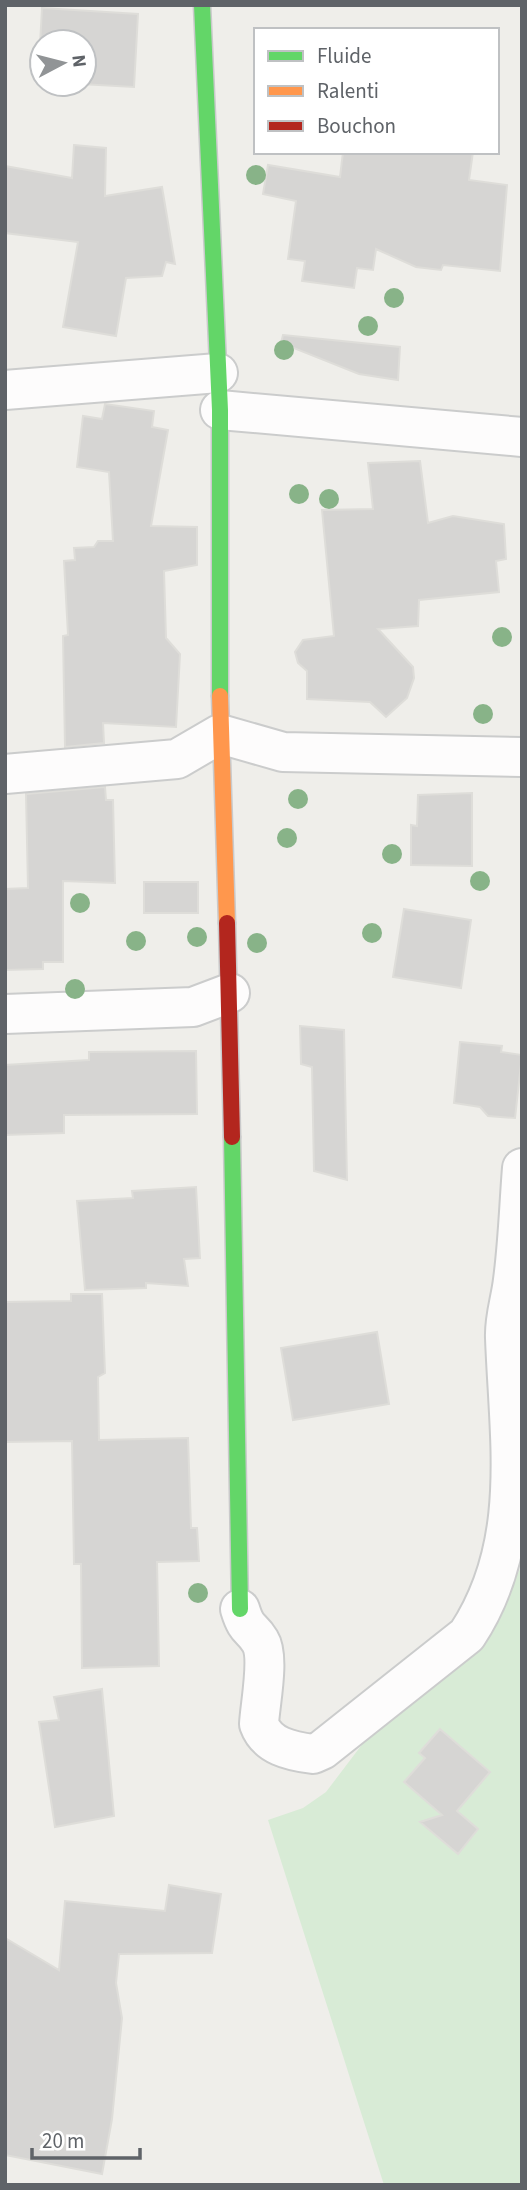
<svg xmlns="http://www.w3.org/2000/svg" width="527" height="2190" font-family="'Source Sans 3',sans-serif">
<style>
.green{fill:#d8ebd6}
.building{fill:#d6d5d3;stroke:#deddd9;stroke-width:2}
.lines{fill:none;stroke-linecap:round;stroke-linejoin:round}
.street-casing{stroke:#cbcccc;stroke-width:42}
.fast-casing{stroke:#cacacb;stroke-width:19}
.slow-casing{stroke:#cacacb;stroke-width:19}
.jam-casing{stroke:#cacacb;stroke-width:19}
.street{stroke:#fdfcfc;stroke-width:38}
.fast{stroke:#63d668;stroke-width:16}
.slow{stroke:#ff974d;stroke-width:16}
.jam{stroke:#b3261e;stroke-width:16}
.tree{fill:#88b388}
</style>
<rect width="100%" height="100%" fill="#efeeea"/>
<path class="green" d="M522 1565V2185H384L268 1820 303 1808 326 1792 370 1734 507 1595Z"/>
<path class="building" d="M42 8 138 14 134 87 80 84H84V42H42V82H38Z
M74 145 106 148 105 196 162 187 175 264 166 262 162 276 126 278 116 336 63 327 78 242 5 233V166L72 178Z
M343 152H473L469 180 507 185 500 271 443 265 441 270 416 267 376 249 373 270 357 268 354 288 302 281 305 261 288 259 296 201 263 194 268 165 340 177Z
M283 335 400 347 398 380 359 374 281 343Z
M105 404 154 411 152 427 168 430 151 526 197 527V565L164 571 166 638 180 654 176 727 103 723 104 743 65 747 63 636 68 635 64 561 75 560 74 548 94 547 98 541H113L109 472 77 467 83 416 102 419Z
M420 461 428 523 453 516 504 524 506 559 496 561 499 592 419 600 418 626 378 629 413 667 414 678 407 698 386 717 370 702 307 699V671L298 663 295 652 303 640 334 636 322 510 373 509 368 463Z
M105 787 106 800H113L115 883 63 881V962H43V969L5 970V889L28 888 26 794Z
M472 793V866L411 865V825L417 826 418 795Z
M144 882H198V913H144Z
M404 909 471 920 461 988 393 977Z
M300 1026 344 1030 347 1180 314 1171 312 1067 301 1064Z
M460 1042 502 1046 501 1052 522 1055 515 1118 488 1116 480 1107 454 1103Z
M196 1051 197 1114 64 1115V1133L5 1135V1065L89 1060V1052Z
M196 1187 200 1258 184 1259 188 1286 146 1283V1288L85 1290 77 1201 133 1198 132 1191Z
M71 1294H102L105 1373 98 1377 99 1440 188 1438 191 1528H197L199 1561 157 1562 159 1666 82 1668 81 1564H74L72 1441 5 1442V1302L71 1301Z
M377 1332 389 1404 293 1420 281 1348Z
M102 1689 114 1816 55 1827 39 1722 59 1720 54 1697Z
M440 1729 490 1772 457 1811 478 1829 458 1854 420 1822 442 1815 404 1782 425 1758 419 1753Z
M169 1885 221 1894 212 1953 119 1954 116 1983 122 2018 112 2119 102 2174 5 2155V1938L59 1970 65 1901 165 1911Z"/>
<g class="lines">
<defs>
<path id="street" d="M5 390 218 373
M220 410 522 437
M5 774 177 759 220 734 283 752 522 757
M5 1014 193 1007 230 993
M240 1609C247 1632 251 1626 260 1641 270 1657 260 1704 259 1724 267 1746 290 1751 313 1754L322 1750 467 1635C527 1544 509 1443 505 1338 504 1318 511 1299 513 1280 518 1243 519 1205 522 1168"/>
<path id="fast" d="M202 5 220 410V696
M232 1137 240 1609"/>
<path id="slow" d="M220 696 227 923"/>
<path id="jam" d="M227 923 232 1137"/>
</defs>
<use href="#street" class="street-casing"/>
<use href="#fast" class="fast-casing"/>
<use href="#slow" class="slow-casing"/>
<use href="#jam" class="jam-casing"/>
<use href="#street" class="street"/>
<use href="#fast" class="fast"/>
<use href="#slow" class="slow"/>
<use href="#jam" class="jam"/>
</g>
<g class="tree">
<circle cx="256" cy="175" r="10"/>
<circle cx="394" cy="298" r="10"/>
<circle cx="368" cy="326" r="10"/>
<circle cx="284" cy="350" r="10"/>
<circle cx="299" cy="494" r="10"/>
<circle cx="329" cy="499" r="10"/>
<circle cx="502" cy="637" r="10"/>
<circle cx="483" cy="714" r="10"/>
<circle cx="298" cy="799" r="10"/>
<circle cx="287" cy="838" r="10"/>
<circle cx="392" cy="854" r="10"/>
<circle cx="480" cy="881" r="10"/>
<circle cx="80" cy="903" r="10"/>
<circle cx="372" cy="933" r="10"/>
<circle cx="197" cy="937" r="10"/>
<circle cx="136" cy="941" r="10"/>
<circle cx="257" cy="943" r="10"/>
<circle cx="75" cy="989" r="10"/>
<circle cx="198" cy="1593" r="10"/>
</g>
<rect width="527" height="2190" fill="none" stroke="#5f6368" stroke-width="14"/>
<rect x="254" y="28" width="245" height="126" fill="#ffffff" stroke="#bfc1c3" stroke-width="2"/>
<rect x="268" y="51" width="35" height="10" fill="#63d668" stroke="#bfc1c3" stroke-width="2"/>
<text x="317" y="63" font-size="21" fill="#5f6368">Fluide</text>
<rect x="268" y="86" width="35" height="10" fill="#ff974d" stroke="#bfc1c3" stroke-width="2"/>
<text x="317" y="98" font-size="21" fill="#5f6368">Ralenti</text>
<rect x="268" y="121" width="35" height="10" fill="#b3261e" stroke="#bfc1c3" stroke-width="2"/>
<text x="317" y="133" font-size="21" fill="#5f6368">Bouchon</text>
<g transform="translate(63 63) rotate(83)"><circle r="33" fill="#ffffff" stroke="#bfc1c3" stroke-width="2"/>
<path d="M0-5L12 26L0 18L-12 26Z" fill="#919496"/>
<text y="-10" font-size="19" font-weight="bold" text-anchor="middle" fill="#5f6368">N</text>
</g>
<path d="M32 2148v10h108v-10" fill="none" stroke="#5f6368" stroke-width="3.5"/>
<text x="42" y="2148" font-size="21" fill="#5f6368" stroke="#ffffff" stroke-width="5" paint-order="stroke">20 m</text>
</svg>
